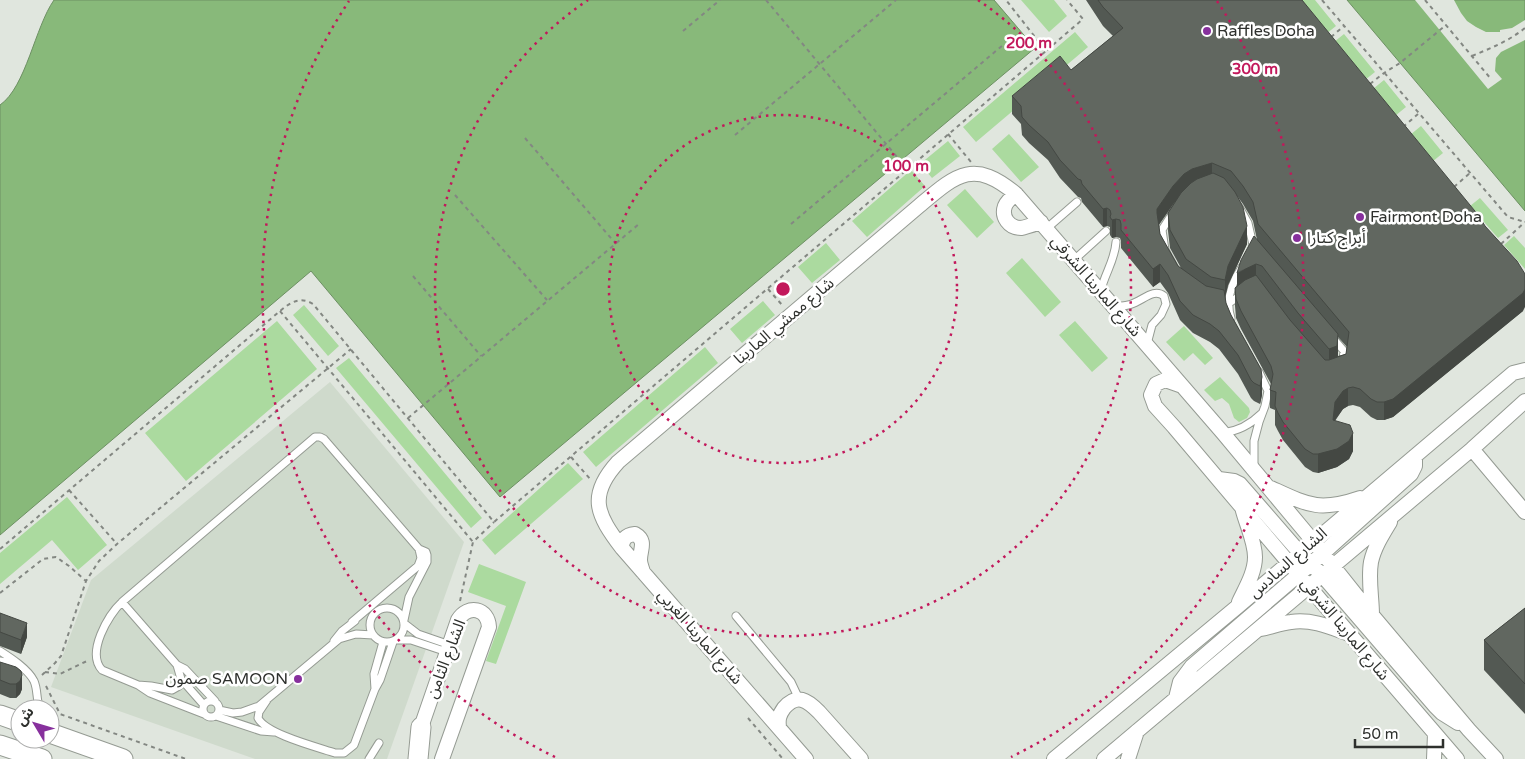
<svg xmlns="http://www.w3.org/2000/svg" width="1525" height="759" font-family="'Varela Round','Noto Sans Arabic',sans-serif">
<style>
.built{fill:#cfdacc}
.green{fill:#abda9f}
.water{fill:#88b97a;stroke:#6d9063}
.pier{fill:#e0e6de}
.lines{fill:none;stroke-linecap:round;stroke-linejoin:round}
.lane-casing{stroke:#959b93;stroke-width:9}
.street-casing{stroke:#959b93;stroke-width:16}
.secondary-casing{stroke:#959b93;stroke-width:21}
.path{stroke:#838782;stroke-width:2;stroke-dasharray:4 4;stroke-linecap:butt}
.lane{stroke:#fff;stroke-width:7}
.street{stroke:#fff;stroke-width:14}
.secondary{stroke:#fff;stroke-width:19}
.wall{fill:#535953;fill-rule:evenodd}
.shaded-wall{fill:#444843}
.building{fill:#616760;stroke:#444843}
.ring{fill:none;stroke:#c2185b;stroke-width:2.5;stroke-dasharray:2.5 5}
.poi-dot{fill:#87309d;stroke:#fff;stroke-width:2}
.labels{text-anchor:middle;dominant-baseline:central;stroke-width:5;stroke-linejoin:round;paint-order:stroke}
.poi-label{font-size:16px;fill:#2e302d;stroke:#fff;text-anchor:start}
.street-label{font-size:16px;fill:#2e302d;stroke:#fff}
.centre{fill:#c2185b;stroke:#fff;stroke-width:2.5}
.ring-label{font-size:15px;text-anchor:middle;font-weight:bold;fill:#c2185b;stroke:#fff;stroke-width:5;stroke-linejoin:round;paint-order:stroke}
</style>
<rect width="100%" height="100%" fill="#e0e6de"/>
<path class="built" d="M330 382 464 542 387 759H255L51 687 91 580Z"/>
<path class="green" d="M1021 0H1054L1067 16 1049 32Z
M1297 0H1315L1336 26 1326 34Z
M1075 32 1088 47 976 142 963 127Z
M1344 34 1375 72 1365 80 1334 42Z
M1384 80 1406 107 1395 116 1373 89Z
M1421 126 1443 153 1432 162 1410 135Z
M1009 134 1039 167 1021 182 992 149Z
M948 141 960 156 932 178 920 164Z
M911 170 925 186 867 237 852 221Z
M965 189 994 222 977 238 947 205Z
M1480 198 1508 230 1498 238 1470 206Z
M1514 236 1525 248V269L1504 245Z
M826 243 840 260 812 283 798 267Z
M1022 258 1061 302 1045 317 1006 273Z
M763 301 775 315 742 343 730 329Z
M304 305 339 346 328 356 293 315Z
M277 321 317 369 186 481 145 433Z
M1075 321 1108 358 1092 372 1059 335Z
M1184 326 1213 358 1205 365 1193 353 1184 361 1166 342Z
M705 347 718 363 596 467 583 452Z
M349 358 482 518 471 528 336 368Z
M1220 377 1249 408 1250 412 1247 418 1239 422 1234 418 1229 404 1222 398 1215 401 1204 390Z
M568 463 583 479 495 555 482 540Z
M67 497 107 545 78 570 52 540 0 584V553Z
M479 564 526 582 496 664 486 661 506 606 468 592Z"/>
<path class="water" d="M54 0H994L1035 48 500 497 311 271 0 535V105C26 87 35 27 54 0Z
M1347 0H1525V211Z"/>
<path class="pier" d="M1415 0H1454L1461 13 1467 21 1476 27 1486 32H1500V30L1512 28 1525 20V40L1501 52 1496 58 1495 71 1502 79 1488 89Z"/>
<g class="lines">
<defs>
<path id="lane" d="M1213 186 1227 192 1239 207 1248 223 1253 245 1344 351 1342 368 1327 373 1294 335 1258 287 1242 294 1228 304 1209 300 1182 281 1165 250 1162 230C1176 207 1184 192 1213 186Z
M1046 229 1077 202
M1074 260 1106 231
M1101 290C1105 273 1115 260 1116 242
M1115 305C1137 311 1150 285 1164 296L1166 304 1161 315 1152 325 1147 344
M1231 318C1225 300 1232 282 1242 267
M1223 433C1238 431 1250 425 1261 414
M1254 466V441L1259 422 1265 406 1268 391 1259 372
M122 602 177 665 185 669 215 701
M370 625a17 17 0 1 1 34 0a17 17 0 1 1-34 0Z
M736 616 791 682 799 699
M352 622 418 566 421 558 419 549
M405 624 418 634 450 645
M397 640H411L447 652
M334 641 342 631 355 621
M0 651C11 658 28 669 34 681 38 690 36 700 40 709
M0 661 16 664
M177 665 181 679 203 704
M138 685 151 686 172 690 179 686 181 679
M375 689 374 674 383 642
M267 700 259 712 258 718C266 734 317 747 335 753H344L354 745 375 689 380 680 393 642
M203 709a8 8 0 1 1 16 0a8 8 0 1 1-16 0Z
M219 710 233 713 242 712 259 706 339 639 356 634 373 635
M204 714 150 693 138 685 102 670C86 653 108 615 122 602L315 437H320L324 439 419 549 426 552 427 555V562L409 597 404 620
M216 716 261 731 274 732
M369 759 379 743"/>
<path id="street" d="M1016 194C1012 197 1007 201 1005 206 1001 217 1009 228 1021 228 1027 227 1035 224 1041 222
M1182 386 1165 380 1156 384 1151 395 1155 406 1174 427 1322 602 1457 759
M1472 449 1525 512
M1219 479 1234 481 1240 484 1300 553 1322 575 1435 706 1442 713 1458 723
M1271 488C1308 505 1319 512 1360 498
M622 548C622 539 626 535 635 534 647 541 640 549 640 560 640 564 642 568 643 572
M1239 602C1245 589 1255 573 1255 557 1255 542 1247 526 1243 511
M1372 615C1372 598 1368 579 1371 562 1374 548 1382 535 1390 522
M1261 629C1271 627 1281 623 1291 622 1312 619 1330 627 1349 634
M1176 698 1180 682 1192 666 1311 564 1411 474 1415 466V456
M779 727C778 719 779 715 784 708 797 693 807 700 819 712L861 759
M418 736 458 620C468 604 488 608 489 627L442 759
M806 759 622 548C597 515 587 496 618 462L919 206C956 175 973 158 1016 194L1223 433 1313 541 1372 615 1469 730 1496 759
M1054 759 1237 607 1513 373 1525 370
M1104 759 1472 449 1525 401
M1128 759 1137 731
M1434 759 1435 734"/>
<path id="secondary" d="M0 715 20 722
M50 733 123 759
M0 745 42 759
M418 759 421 727"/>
</defs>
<use href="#lane" class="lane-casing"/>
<use href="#street" class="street-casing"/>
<use href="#secondary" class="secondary-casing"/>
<path class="path" d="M766 0 907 169
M1322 0 1508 217 1525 222
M1425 0 1491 79
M683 31 720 0
M1331 37 1344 26
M1047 50 1083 19 1067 0
M1472 56C1491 48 1509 41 1525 28
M1370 84 1384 73 1400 63 1446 25
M1403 127 1418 114
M948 134 971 162
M735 135 896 0
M525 138 616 244
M1454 187 1470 173
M455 195 547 300
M791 224 1003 45
M1501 244 1525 222
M413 276 481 356
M768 289 783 306
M280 311 473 542
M408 418 639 224
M571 457 591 480
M69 490 117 544
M0 549 280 311C291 302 300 296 313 304L494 522 1046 51 1006 0
M0 593 43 559 56 557 69 566 86 581
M460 601 473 542 494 522
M45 672 60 674 87 661
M42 675 55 663 61 656 86 581 99 561 117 544 351 349
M46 686 60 714 186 759
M748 718 783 759"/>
<use href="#lane" class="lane"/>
<use href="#street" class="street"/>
<use href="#secondary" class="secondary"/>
</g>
<path class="wall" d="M1086 0H1302L1523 311 1393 417 1384 420H1377L1371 417 1360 407 1353 405 1348 406 1343 409 1335 421 1353 451 1349 459 1337 467 1318 473 1313 472 1305 467 1283 440 1278 431 1275 425V410L1270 408V390L1271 384 1241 329 1236 318 1235 306V288L1237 286 1257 240 1253 221 1243 204 1237 196 1247 244 1228 285 1225 296 1226 303 1231 315 1261 369 1262 395 1260 404 1254 401 1251 398 1238 374 1219 349 1210 342 1193 333 1180 320 1168 293 1160 282 1153 287 1121 248V241L1120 238 1116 237 1112 238 1110 235V227L1107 226 1103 227 1082 202 1081 198 1078 197 1060 178 1048 160 1029 143 1022 135 1021 124 1012 114V96L1071 70 1113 36 1103 26ZM1175 202 1168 213V231L1170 248 1181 268 1178 266 1160 234 1159 225ZM1338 337 1347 347 1346 354 1338 356Z
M1525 608V714L1484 670V640Z
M0 613 27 637 21 654 0 646Z
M0 662 22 689 20 694 16 698H10L0 694Z"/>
<path class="shaded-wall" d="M1212 163V181L1184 192 1173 204 1157 227V209L1173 186 1184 174 1192 169Z
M1107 208V226L1103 227V209Z
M1116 219V237L1112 238V220Z
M1247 226V244L1228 285 1225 298V280L1228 266Z
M1160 264V282L1153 287V269Z
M1256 264V282L1237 291V273Z
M1525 289V307L1523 311 1393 417 1384 420V402Z
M1338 334V353L1337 364 1329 367V349Z
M1262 377V395L1260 404V386Z
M1348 388V406L1343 409 1335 420 1333 438V420L1335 402 1343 391Z
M1353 433V451L1349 459 1337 467 1318 473V454Z
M27 623V637L21 654V640Z
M22 675V689L20 694 16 698V684Z"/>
<path class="building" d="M1098 0H1302L1479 216 1485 226 1517 261 1525 274V289L1523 293 1393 399 1384 402H1377L1371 399 1360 389 1353 387 1348 388 1343 391 1335 402 1333 420 1350 425 1353 433 1349 441 1337 449 1318 454H1313L1305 449 1283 422 1278 413 1275 406 1276 392 1270 390 1273 374 1271 366 1241 311 1236 299 1235 288 1245 280 1256 275 1290 320 1325 360H1329L1346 354 1349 332 1258 224 1253 202 1243 186 1231 171 1212 163 1192 169 1184 174 1173 186 1157 209V213L1160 234 1178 266 1206 286 1224 290 1226 303 1231 315 1261 369 1262 377 1260 386 1254 383 1251 380 1238 355 1219 331 1210 324 1193 315 1180 301 1168 275 1160 264 1153 269 1121 230V224L1120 220 1116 219 1112 220 1110 217 1111 214 1110 210 1107 208 1103 209 1082 184 1081 180 1078 179 1060 160 1048 142 1029 125 1022 117 1021 106 1012 96 1060 56 1071 70 1123 28 1103 7Z
M1213 173 1224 178 1235 192 1243 207 1247 226 1228 266 1225 280 1211 277 1186 259 1170 230 1168 213 1181 193 1191 183 1197 179Z
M1254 236 1338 334 1337 346 1329 349 1298 313 1262 266 1256 264 1237 273 1241 260Z
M1525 608V684L1484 640Z
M0 613 27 623 21 640 0 632Z
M0 662 16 667 21 671 22 675 20 681 16 684H10L0 680Z"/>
<g class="ring">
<circle cx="783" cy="289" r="174"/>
<path d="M978 0A348 348 0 1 1 588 0"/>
<path d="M555 757A521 521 0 0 1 349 1M1217 1A521 521 0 0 1 1011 757"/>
</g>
<g class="poi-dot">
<circle cx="1207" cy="31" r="5"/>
<circle cx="1360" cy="217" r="5"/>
<circle cx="1297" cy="238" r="5"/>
<circle cx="298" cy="679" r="5"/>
</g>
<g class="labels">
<g class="poi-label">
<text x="1217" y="31">Raffles Doha</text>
<text x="1370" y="217">Fairmont Doha</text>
<text x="1307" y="238">أبراج كتارا</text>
<text x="288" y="679" text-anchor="end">صمون SAMOON</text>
</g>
<g class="street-label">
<text transform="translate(1096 286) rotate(49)">شارع المارينا الشرقي</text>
<text transform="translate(784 321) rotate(-40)">شارع ممشي المارينا</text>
<text transform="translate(1288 563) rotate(-41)">الشارع السادس</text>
<text transform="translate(1345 629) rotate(50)">شارع المارينا الشرقي</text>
<text transform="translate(700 637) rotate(49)">شارع المارينا الغربي</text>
<text transform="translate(446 659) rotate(-69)">الشارع الثامن</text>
</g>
</g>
<circle cx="783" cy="289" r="8" class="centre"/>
<g class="ring-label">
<text x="1029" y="48">200 m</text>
<text x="1255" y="74">300 m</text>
<text x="906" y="171">100 m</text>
</g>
<g transform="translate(35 724) rotate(308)"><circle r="24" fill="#ffffff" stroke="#abacab"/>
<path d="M0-4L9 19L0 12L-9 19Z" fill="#87309d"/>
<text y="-8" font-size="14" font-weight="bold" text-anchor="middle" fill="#2e302d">ش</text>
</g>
<path d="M1355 739v8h88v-8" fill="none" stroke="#2e302d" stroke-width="2.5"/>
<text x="1362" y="739" font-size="15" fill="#2e302d" stroke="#ffffff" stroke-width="4" paint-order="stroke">50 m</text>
</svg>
